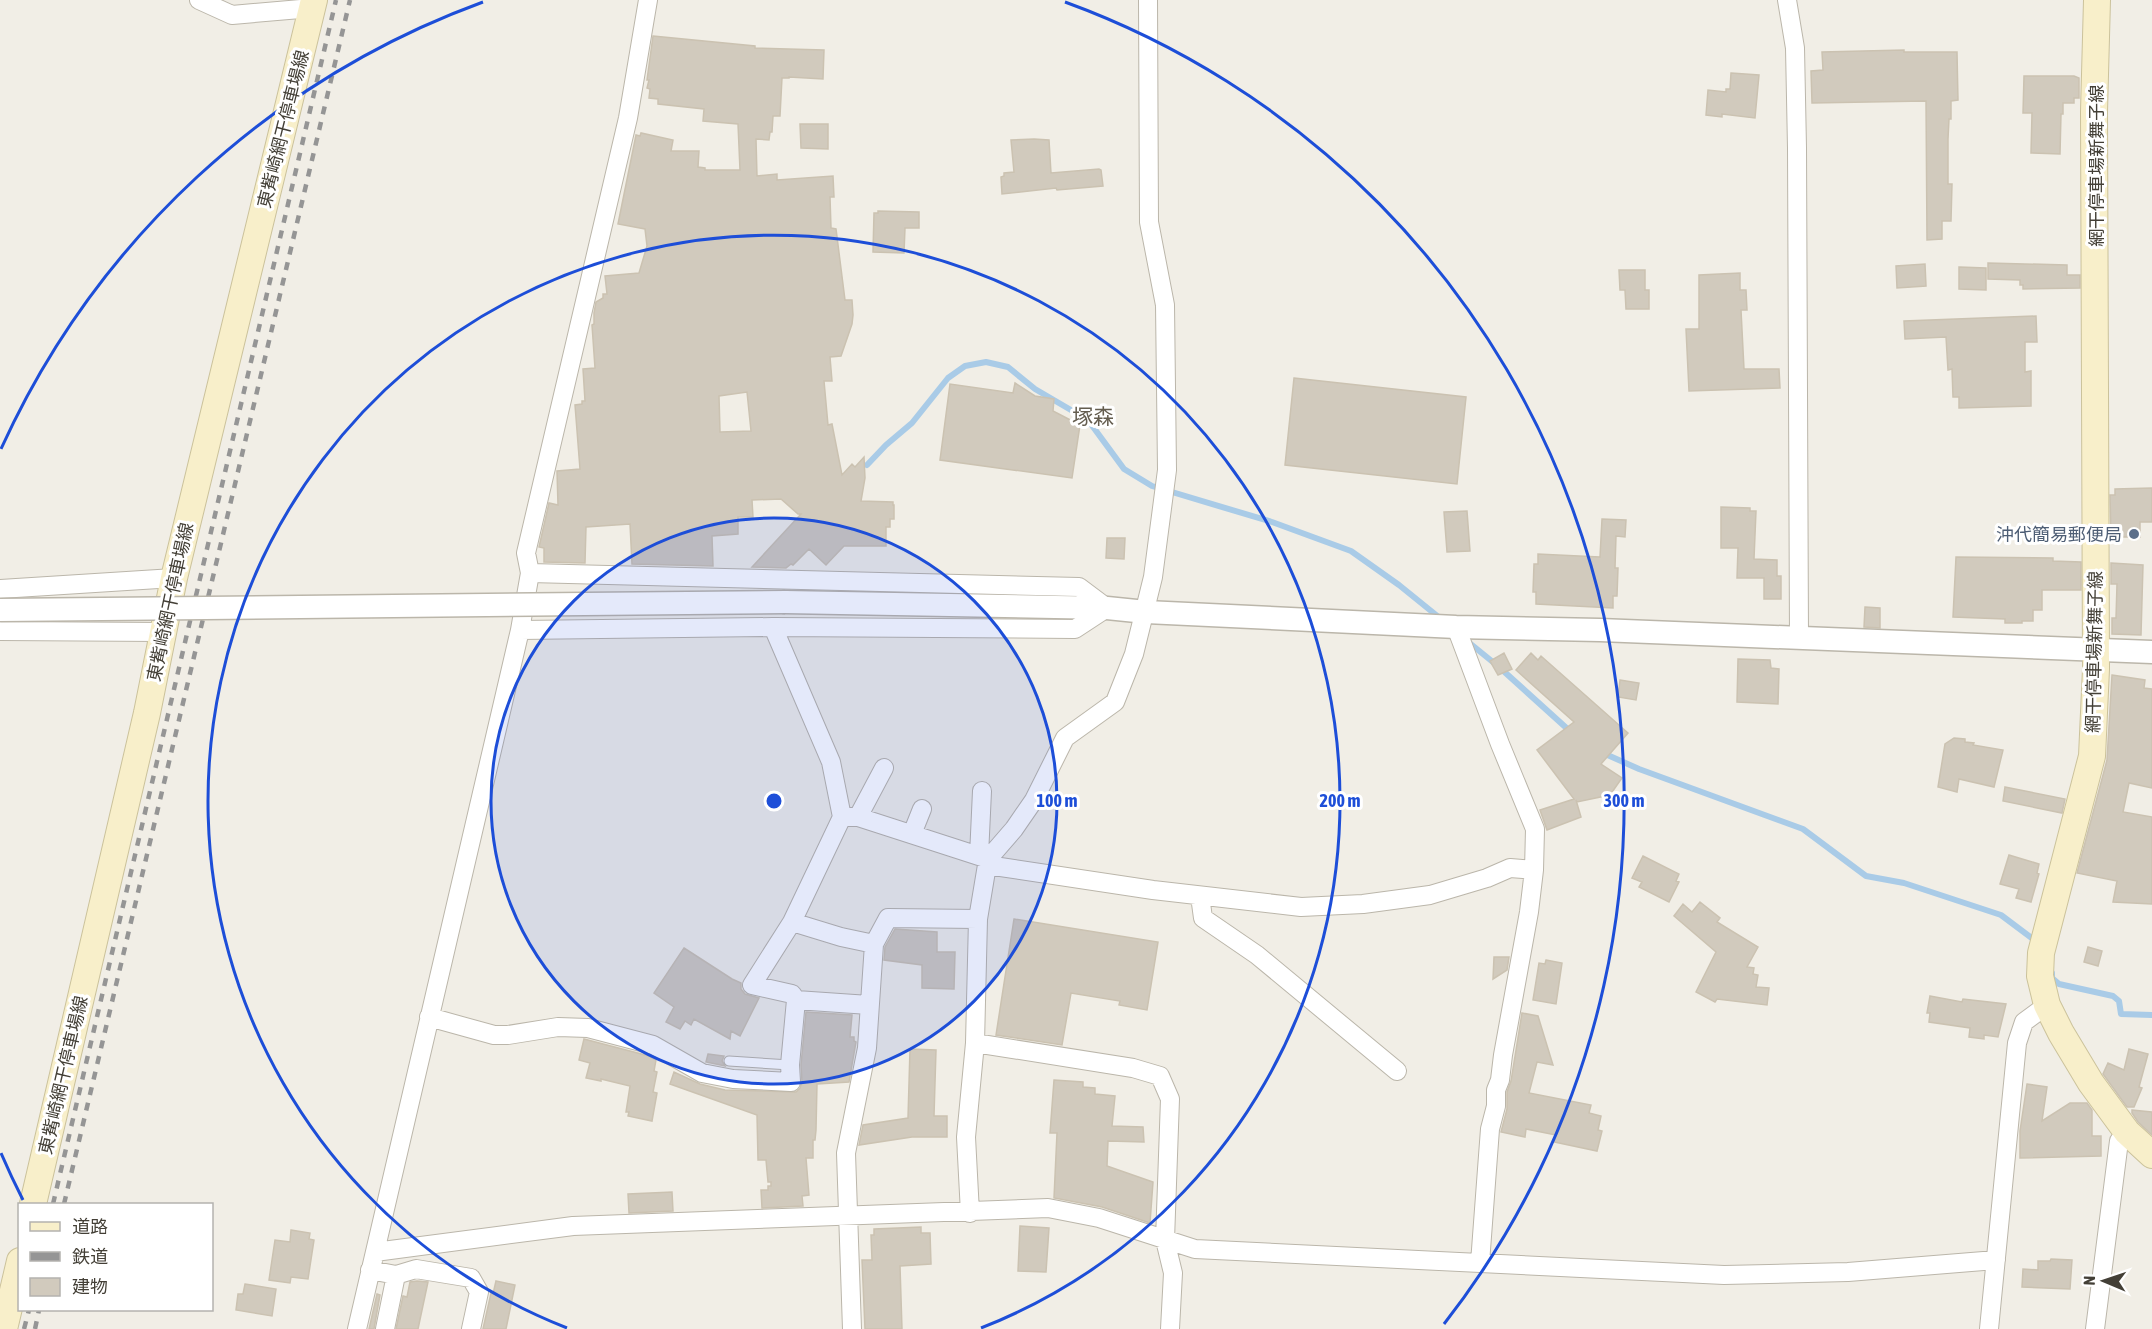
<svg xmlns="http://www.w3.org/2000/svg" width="2152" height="1329" font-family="'Asap Condensed','Noto Sans JP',sans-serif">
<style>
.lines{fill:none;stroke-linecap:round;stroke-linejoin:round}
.stream{stroke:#a9cbe7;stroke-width:6}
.building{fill:#d1cabd;stroke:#cbc2b1;stroke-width:1.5;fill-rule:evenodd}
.service-casing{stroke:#bbb6aa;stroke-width:11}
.minor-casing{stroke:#bbb6aa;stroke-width:20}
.tertiary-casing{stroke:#bbb6aa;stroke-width:25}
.secondary-casing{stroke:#cbc29b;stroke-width:28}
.service{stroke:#fff;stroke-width:9}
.minor{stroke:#fff;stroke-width:18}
.tertiary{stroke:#fff;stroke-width:22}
.secondary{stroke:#f8efca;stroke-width:26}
.rail{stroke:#959595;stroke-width:4.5;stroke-dasharray:8 8;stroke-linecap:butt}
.tertiary-bridge-casing{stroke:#bbb6aa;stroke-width:25;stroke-linecap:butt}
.tertiary-bridge{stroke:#fff;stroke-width:22}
.ring{fill:none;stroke:#1d4ed8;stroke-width:3}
.service-dot{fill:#5c6f8a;stroke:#fff;stroke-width:2}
.labels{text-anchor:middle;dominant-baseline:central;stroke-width:6;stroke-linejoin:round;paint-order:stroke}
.street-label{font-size:18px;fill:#433f36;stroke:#fff}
.service-label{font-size:18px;fill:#4e5e75;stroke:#fff;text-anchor:end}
.quarter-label{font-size:21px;fill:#645d4f;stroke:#fff}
.centre{fill:#1d4ed8;stroke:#fff;stroke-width:3}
.ring-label{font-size:18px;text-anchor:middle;font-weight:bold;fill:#1d4ed8;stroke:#fff;stroke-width:6;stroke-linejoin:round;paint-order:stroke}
</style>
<rect width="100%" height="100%" fill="#f1eee6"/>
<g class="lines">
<path class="stream" d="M867 465 886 445 912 423 948 378 965 366 986 362 1008 367 1035 389 1088 420 1124 469 1152 486 1272 522 1351 551 1399 585 1441 619
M1467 641 1499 667 1572 733
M1603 753 1639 769 1803 829 1866 876 1904 883 2001 915 2037 942
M2052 973V978L2059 984 2113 996 2119 1001 2121 1014 2152 1015"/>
</g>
<path class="building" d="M653 36 755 46V48L824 50 823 79 789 77V78H782L780 116H773L772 132H770L769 140 756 139 757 176 777 174V180L833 176 834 197H830L831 228 836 229 845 300H852L853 315 852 324 841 356 830 357 832 381H824L828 425 832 424 842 475 852 464 855 467 864 457 865 478 861 501 893 502V505H894V519H890V527H886V546H844L826 565 809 549 793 565 791 564 786 568 752 567 801 514H798L781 499 752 500 753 517H738V534L712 536 713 566 632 564 630 524 586 527 585 563 544 562V548L539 547 549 503 558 505 557 471 580 469 575 405 582 404V401H585L583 369 595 368 592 325 594 324V313L596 302 603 298V294H607L605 276 639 273 647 246 645 229 618 224 636 135 640 136 641 133 673 140 671 151H699L698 167 705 168V170H740L738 124 703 121 704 109 658 104V99L649 98 650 89 647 88 649 80H647ZM747 392 751 431 720 432 719 396Z
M1904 50V52H1957L1958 100 1951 101V119H1949L1948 139V184H1952L1951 221H1942V239L1927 240 1926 101 1812 103 1811 71 1823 70 1822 52Z
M1731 73 1759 75 1755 118 1722 114V117L1706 115 1708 90 1726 92V89H1730Z
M2024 76H2074L2079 78V98H2074V103H2063V114H2061L2060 154 2031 153 2032 113H2023Z
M800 124H828V149L801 148Z
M1034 139 1049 140 1051 173 1099 169 1101 170 1103 186 1057 190 1056 188 1002 194 1001 177 1004 176V173L1014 172 1011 140Z
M878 211 919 212V228H905L904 253 873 252 874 213H878Z
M1988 263 2067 265V275H2080V288L2023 289V285H2020V280L1988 279Z
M1925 264 1926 286 1897 288 1896 266Z
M1959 267 1986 268V290L1959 289Z
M1619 270H1645V290H1649V309H1626L1625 290H1620Z
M1740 273V290H1746L1747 310H1741L1744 369H1779L1780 388 1689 391 1686 329H1699V275Z
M2036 316 2037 342H2025V372L2031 371V406L1959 408V397H1953L1952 369 1948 370 1946 337 1905 339 1904 321Z
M1294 378 1466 397 1457 484 1285 465Z
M1015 383 1035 396 1054 399 1053 411 1080 425 1072 478 940 460 950 384 1013 393Z
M2152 488V522H2140V537H2111L2110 495H2115V489Z
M1721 507 1750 508V511H1756L1754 559 1777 560V576H1781V599H1764V578H1737L1738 548H1721Z
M1467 511 1470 551 1447 552 1444 512Z
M1602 519 1626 520 1625 537 1616 536 1615 568H1618L1617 596H1613V608L1536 604V592H1533L1534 564H1538V554L1600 557Z
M1107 538H1125L1124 559 1106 558Z
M1956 557 2053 558V561L2081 562V590H2042V610H2033V621H2022V623H2005V619L1953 617Z
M2111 563 2143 565 2141 635 2112 634V618H2116L2117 584H2111Z
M1865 607 1880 608V628L1864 627Z
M1504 653 1512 669 1498 675 1490 661Z
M1531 653 1538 660 1541 656 1628 733 1601 764 1622 778 1610 795 1577 802 1576 800 1581 817 1547 830 1540 810 1574 799 1537 750 1574 722 1516 670Z
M1738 659 1770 660 1771 668 1779 669 1778 704 1737 702Z
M2112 675 2145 680 2144 688 2152 689V788L2129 783 2123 812 2152 817V904L2113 902 2117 881 2077 873 2107 760Z
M1620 680 1639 683 1636 700 1618 697Z
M1954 738 1965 739V742L1974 743 1973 745 2003 750 1994 787 1959 779 1957 792 1938 787 1945 744Z
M2005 787 2065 799 2062 813 2003 801Z
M2009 855 2039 864 2037 873 2039 874 2031 902 2016 898 2019 889 2000 884Z
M1643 856 1679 874 1676 881 1679 882 1669 902 1639 887 1642 882 1632 878Z
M1700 902 1720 918 1717 922 1758 947 1747 967 1754 968 1753 974 1758 975 1756 987 1769 988 1767 1005 1717 999 1715 1002 1696 992 1716 952 1674 916 1683 904 1692 912Z
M1014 919 1158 942 1147 1010 1119 1005 1120 1001 1071 993 1062 1045 996 1035Z
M895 929 937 932V952H955L954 989 922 988V965L884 960 885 947Z
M2088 947 2102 951 2098 966 2084 962Z
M684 948 732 979 741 983V989L745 994 759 998 740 1036 731 1031 730 1039 694 1019 691 1025 685 1021 680 1029 666 1022 674 1007 654 993Z
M1494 957H1509L1507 970 1493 979Z
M1546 960 1562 963 1556 1004 1533 1000 1539 963 1545 964Z
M1930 996 1962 1002 1963 999 2006 1004 1998 1037 1984 1035V1039L1969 1037 1970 1028 1929 1022 1930 1013H1927Z
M806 1012 852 1015 850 1037H854V1041L856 1042 849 1082 817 1084 816 1130 815 1140H813V1158H806L809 1195 802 1196 803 1206 762 1208 761 1190H768V1186H771V1182H768L766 1160H758L757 1115 670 1084 674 1072 700 1084 725 1090 796 1092 800 1088 802 1082 801 1065Z
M1522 1013 1538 1016 1553 1065 1537 1062 1529 1093 1591 1105 1589 1113 1601 1116 1598 1130 1602 1131 1597 1151 1554 1142 1556 1135 1526 1129 1525 1137 1501 1132 1507 1109V1092L1511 1081Z
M584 1039 649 1056 656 1060 654 1071 657 1072 653 1092 657 1093 652 1121 628 1116 629 1112H626L630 1086 601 1079V1081L586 1078 590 1063 579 1060Z
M910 1049 936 1050 934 1116H947V1137H912L859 1145 863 1125 908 1118Z
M2129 1049 2148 1054 2139 1087 2142 1088 2134 1107H2127L2103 1074 2108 1063 2124 1070Z
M708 1054 724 1056 722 1061 725 1066 706 1062Z
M1054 1080 1083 1082V1087L1095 1088V1094L1115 1096 1112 1126 1143 1127 1144 1142 1108 1141 1107 1166 1153 1182 1150 1223 1102 1207 1054 1198 1057 1133H1050Z
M2027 1084 2047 1087 2042 1121 2070 1103H2087L2092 1110V1136H2101V1156L2020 1158V1131Z
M2132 1110 2152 1112V1135L2138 1122 2132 1113Z
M672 1192 673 1211 629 1213 628 1194Z
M1020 1226 1049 1228 1046 1272 1018 1271Z
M921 1227V1233H930L931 1264 900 1266 902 1329H865L862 1260H872L871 1235H874V1229Z
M291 1230 310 1233 309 1239 314 1240 308 1279 291 1277 290 1283 269 1280 275 1240 290 1242Z
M2051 1259 2072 1260 2070 1289 2022 1287 2023 1269 2038 1270V1261H2050Z
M417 1281 428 1282 418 1329H396L403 1296 407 1297 410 1282Z
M496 1281 515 1285 506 1329H483L491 1293 493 1294Z
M245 1284 276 1289 272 1316 236 1310 238 1294H243Z
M377 1294 380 1295 374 1329H369Z"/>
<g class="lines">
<defs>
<path id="service" d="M729 1061 790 1065"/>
<path id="minor" d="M199 0 232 15 312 8
M1787 0 1795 48 1797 148 1799 637
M0 589 174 578
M773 627 831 762 842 817 792 922 752 985 792 994 796 1000
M1456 627 1500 744 1535 829 1534 870 1529 912 1503 1055 1500 1080 1496 1090V1106L1490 1129 1480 1263
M520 630 773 627 1075 629 1107 608 1079 587 530 573
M0 631 162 632
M842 817H858L988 859
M858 817 884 768
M912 834 922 809
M979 856 982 791
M987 865 1153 890 1301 907 1363 904 1430 895 1487 878 1510 868 1534 870
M1200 896 1203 918 1257 955 1397 1071
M792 922 841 937 874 944
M429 1017 494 1035H508L558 1027 588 1028 653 1045 702 1073 733 1079 791 1082 790 1065 796 1000 869 1005
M975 1043 1133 1068 1160 1076 1170 1099 1165 1240 1173 1273 1170 1329
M970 1213 966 1137 975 1043 978 919 988 859 1014 829 1034 800 1065 738 1115 702 1134 654 1153 577 1167 470 1165 305 1149 222 1148 0
M375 1252 573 1226 1048 1208 1099 1218 1195 1249 1724 1275 1848 1272 1996 1260
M370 1270 396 1275 416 1269 471 1278 479 1292 471 1329
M357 1329 520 630 530 573 526 553 628 118 648 0
M385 1329 396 1275
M852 1329 846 1153 867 1048 874 944 888 918 978 919
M1989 1329 2017 1043 2024 1022 2047 1005
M2095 1329 2119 1141 2127 1132"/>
<path id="tertiary" d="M785 602 1107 608 1146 612 1456 627 1600 630 2152 652"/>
<path id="secondary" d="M2097 0 2094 112 2096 669 2092 756 2041 953 2040 976 2047 1005 2061 1033 2091 1083 2127 1132 2152 1155
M33 1204 147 713 174 578 314 0
M4 1329 20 1261"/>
</defs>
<use href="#service" class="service-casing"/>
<use href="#minor" class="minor-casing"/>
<use href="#tertiary" class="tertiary-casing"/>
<use href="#secondary" class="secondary-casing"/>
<use href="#service" class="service"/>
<use href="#minor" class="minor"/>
<use href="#tertiary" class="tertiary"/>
<use href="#secondary" class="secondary"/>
<path class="rail" d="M53 1204 336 0
M64 1204 350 0
M24 1329 29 1310
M35 1329 39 1310"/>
<defs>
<path id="tertiary-bridge" d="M0 610 785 602"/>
</defs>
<use href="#tertiary-bridge" class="tertiary-bridge-casing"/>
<use href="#tertiary-bridge" class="tertiary-bridge"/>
</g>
<circle cx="774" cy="801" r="283" fill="#1d4ed8" fill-opacity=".12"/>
<g class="ring">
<circle cx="774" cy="801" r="283"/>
<path d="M567 1328A566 566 0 1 1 981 1328"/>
<path d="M23 1200A850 850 0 0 1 1 1153M1 449A850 850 0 0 1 483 2M1065 2A850 850 0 0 1 1444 1324"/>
</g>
<circle class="service-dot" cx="2134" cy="534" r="6"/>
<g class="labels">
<g class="street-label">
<text transform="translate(283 129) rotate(-76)">東觜崎網干停車場線</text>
<text transform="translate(2096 166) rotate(-90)">網干停車場新舞子線</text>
<text transform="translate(170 602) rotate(-78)">東觜崎網干停車場線</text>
<text transform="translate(2094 652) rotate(-89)">網干停車場新舞子線</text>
<text transform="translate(63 1075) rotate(-77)">東觜崎網干停車場線</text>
</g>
<g class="service-label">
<text x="2122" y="534">沖代簡易郵便局</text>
</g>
<g class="quarter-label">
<text x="1093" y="416">塚森</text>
</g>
</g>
<circle cx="774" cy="801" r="9" class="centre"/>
<g class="ring-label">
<text x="1057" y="807">100 m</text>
<text x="1340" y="807">200 m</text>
<text x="1624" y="807">300 m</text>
</g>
<rect x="18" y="1203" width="195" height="108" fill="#ffffff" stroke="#b4b2af" stroke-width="1.5"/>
<rect x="30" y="1222" width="30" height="9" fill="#f8efca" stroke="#b4b2af" stroke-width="1.5"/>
<text x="72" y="1233" font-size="18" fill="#433f36">道路</text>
<rect x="30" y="1252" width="30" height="9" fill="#959595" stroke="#b4b2af" stroke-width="1.5"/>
<text x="72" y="1263" font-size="18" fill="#433f36">鉄道</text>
<rect x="30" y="1278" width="30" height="18" fill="#d1cabd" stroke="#b4b2af" stroke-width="1.5"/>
<text x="72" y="1293" font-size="18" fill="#433f36">建物</text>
<g transform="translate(2104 1281) rotate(272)" stroke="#ffffff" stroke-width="4.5" paint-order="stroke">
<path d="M0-4.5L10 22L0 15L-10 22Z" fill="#433f36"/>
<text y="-9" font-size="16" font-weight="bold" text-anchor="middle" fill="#433f36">N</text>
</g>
</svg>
